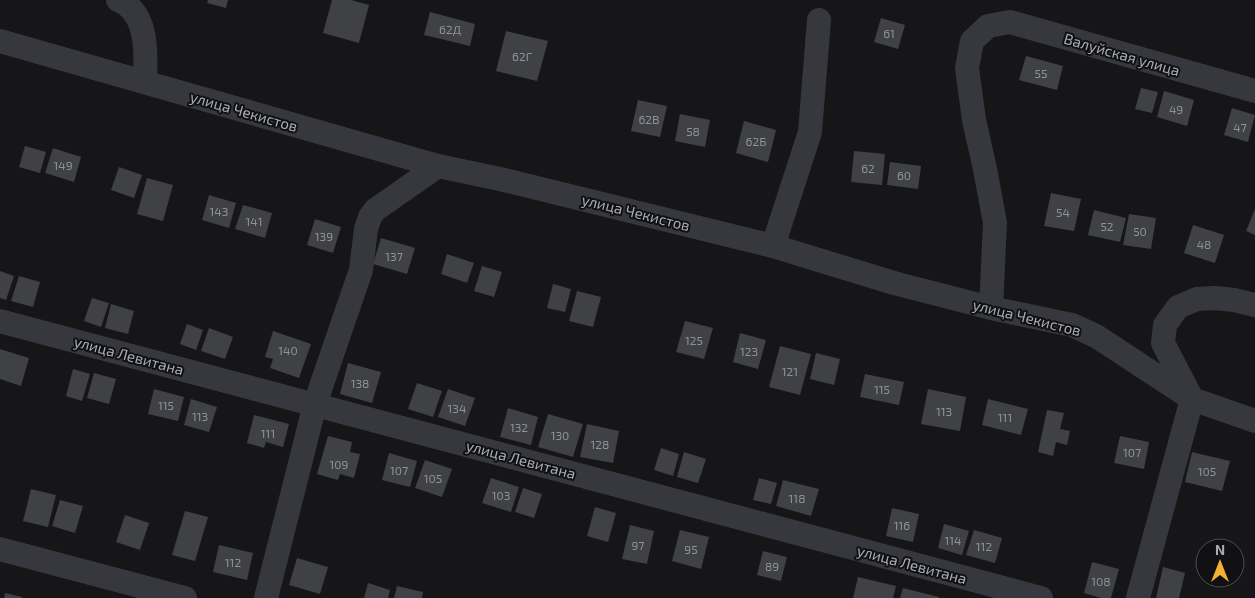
<svg xmlns="http://www.w3.org/2000/svg" width="1255" height="598" font-family="'Exo 2',sans-serif">
<style>
.building{fill:#404145}
.lines{fill:none;stroke-linecap:round;stroke-linejoin:round}
.minor{stroke:#37383d;stroke-width:24}
.labels{text-anchor:middle;dominant-baseline:central;stroke-width:4;stroke-linejoin:round;paint-order:stroke}
.number-label{font-size:12px;fill:#8e929b}
.street-label{font-size:15px;fill:#a8adb8;stroke:#111113}
</style>
<rect width="100%" height="100%" fill="#161618"/>
<path class="building" d="M208 0H228L226 8 207 3Z
M332 0H351L369 5 359 43 323 33Z
M430 12 475 24 470 46 424 35Z
M881 18 905 25 898 49 874 42Z
M506 31 548 41 537 81 496 71Z
M1026 56 1063 66 1057 90 1019 80Z
M1141 88 1158 92 1152 113 1135 109Z
M1164 91 1194 100 1187 126 1157 117Z
M638 100 667 106 660 137 631 131Z
M1232 108 1255 115 1248 142 1224 135Z
M680 114 710 120 705 147 675 141Z
M744 121 776 130 768 162 736 153Z
M25 146 46 152 40 173 19 167Z
M53 148 81 157 74 182 45 173Z
M854 151 885 154 882 185 851 182Z
M890 162 921 166 918 189 887 185Z
M119 167 142 175 134 198 111 190Z
M147 178 173 185 163 221 137 214Z
M1051 193 1081 199 1074 231 1044 226Z
M209 195 236 203 229 228 202 220Z
M243 205 272 213 265 238 235 229Z
M1255 209V235L1246 231Z
M1094 210 1126 218 1120 242 1088 235Z
M1129 214 1156 218 1151 249 1123 245Z
M315 219 341 227 333 253 307 245Z
M1193 225 1224 235 1215 263 1184 253Z
M381 238 415 248 407 274 373 264Z
M447 254 474 263 467 283 441 274Z
M482 266 502 272 494 297 474 291Z
M0 271 14 276 6 300 0 298Z
M19 276 40 282 33 307 11 301Z
M553 284 571 289 565 312 547 308Z
M577 291 601 297 593 327 569 321Z
M92 298 109 303 101 327 84 321Z
M111 304 134 311 128 334 105 328Z
M685 321 713 328 704 359 676 352Z
M187 324 203 330 196 350 180 344Z
M209 328 233 337 225 359 201 351Z
M273 331 311 344 299 378 270 368 273 359 265 357Z
M740 333 766 340 758 369 733 362Z
M780 346 811 354 800 395 769 387Z
M0 349 29 358 21 386 0 379Z
M816 353 840 359 834 385 810 379Z
M348 363 381 372 372 403 340 394Z
M73 369 90 374 82 401 66 396Z
M94 373 116 379 109 404 87 398Z
M865 374 904 382 899 405 860 397Z
M417 383 442 391 433 417 408 409Z
M154 389 184 397 178 421 148 414Z
M448 389 475 398 465 426 438 417Z
M928 389 966 397 960 431 921 424Z
M191 399 217 407 209 432 184 425Z
M988 399 1028 409 1021 435 982 425Z
M508 408 538 417 531 445 500 437Z
M1047 410 1064 413 1060 429 1070 431 1067 445 1056 442 1053 456 1038 452Z
M548 414 583 424 573 457 538 447Z
M254 415 289 424 283 447 266 442 264 448 247 443Z
M587 424 619 431 613 463 580 457Z
M328 436 352 442 350 452 360 454 354 478 340 474 338 480 317 474Z
M1120 436 1149 442 1144 469 1114 463Z
M661 448 679 454 673 476 654 470Z
M684 452 706 459 698 483 677 477Z
M1192 452 1230 461 1222 491 1185 482Z
M389 453 417 461 410 487 382 480Z
M425 460 452 469 442 497 415 488Z
M491 478 519 487 511 512 482 503Z
M759 478 777 483 771 504 753 500Z
M783 480 819 489 811 516 776 506Z
M523 488 542 494 534 518 515 512Z
M31 489 56 495 48 527 23 521Z
M60 500 83 506 75 533 52 526Z
M595 507 616 513 608 542 587 536Z
M892 508 919 514 913 542 886 536Z
M185 511 208 517 195 561 172 555Z
M125 515 149 523 140 550 116 542Z
M944 524 969 531 962 555 938 548Z
M630 525 654 531 647 564 622 559Z
M680 530 709 537 701 569 672 561Z
M974 530 1002 538 995 563 966 555Z
M219 545 253 553 247 580 213 572Z
M763 551 787 557 781 581 757 575Z
M297 558 328 567 320 594 289 585Z
M1092 562 1119 569 1111 598H1101L1084 593Z
M1163 567 1185 573 1179 598H1156Z
M858 577 896 586 893 598H853Z
M368 583 390 590 388 598H364Z
M397 586 423 592 422 598H394Z
M903 588 939 597V598H900Z
M5 593 22 597V598H4Z"/>
<g class="lines">
<path class="minor" d="M118 0C149 12 146 56 145 82
M0 41 438 166 500 179 773 246 894 283 991 308 1072 325 1096 336 1192 399 1255 421
M773 246 810 132 819 20
M991 308 995 223 985 169 974 120 967 68 972 41 988 26 1010 22 1255 91
M0 321 1041 598
M0 549 185 598
M266 598 315 404 361 270 366 229 370 217 375 210 438 166
M1138 598 1192 399 1163 343 1165 325 1178 307 1197 299 1215 298 1234 300 1255 305"/>
</g>
<g class="labels">
<g class="number-label">
<text x="450" y="29">62Д</text>
<text x="889" y="33">61</text>
<text x="522" y="56">62Г</text>
<text x="1041" y="73">55</text>
<text x="1176" y="109">49</text>
<text x="649" y="119">62В</text>
<text x="1240" y="127">47</text>
<text x="693" y="131">58</text>
<text x="756" y="141">62Б</text>
<text x="63" y="165">149</text>
<text x="868" y="168">62</text>
<text x="904" y="175">60</text>
<text x="219" y="211">143</text>
<text x="1063" y="212">54</text>
<text x="254" y="221">141</text>
<text x="1107" y="226">52</text>
<text x="1140" y="231">50</text>
<text x="324" y="236">139</text>
<text x="1204" y="244">48</text>
<text x="394" y="256">137</text>
<text x="694" y="340">125</text>
<text x="288" y="350">140</text>
<text x="749" y="351">123</text>
<text x="790" y="371">121</text>
<text x="360" y="383">138</text>
<text x="882" y="389">115</text>
<text x="166" y="405">115</text>
<text x="457" y="408">134</text>
<text x="944" y="411">113</text>
<text x="200" y="416">113</text>
<text x="1005" y="417">111</text>
<text x="519" y="427">132</text>
<text x="268" y="433">111</text>
<text x="560" y="435">130</text>
<text x="600" y="444">128</text>
<text x="1132" y="452">107</text>
<text x="339" y="464">109</text>
<text x="399" y="470">107</text>
<text x="1207" y="471">105</text>
<text x="433" y="478">105</text>
<text x="501" y="495">103</text>
<text x="797" y="498">118</text>
<text x="902" y="525">116</text>
<text x="953" y="540">114</text>
<text x="638" y="545">97</text>
<text x="984" y="546">112</text>
<text x="691" y="549">95</text>
<text x="233" y="562">112</text>
<text x="772" y="566">89</text>
<text x="1101" y="581">108</text>
</g>
<g class="street-label">
<text transform="translate(1122 54) rotate(16)">Валуйская улица</text>
<text transform="translate(244 111) rotate(16)">улица Чекистов</text>
<text transform="translate(636 212) rotate(14)">улица Чекистов</text>
<text transform="translate(1027 317) rotate(14)">улица Чекистов</text>
<text transform="translate(129 355) rotate(15)">улица Левитана</text>
<text transform="translate(521 459) rotate(15)">улица Левитана</text>
<text transform="translate(912 564) rotate(15)">улица Левитана</text>
</g>
</g>
<g transform="translate(1220 563)"><circle r="24" fill="#111113" stroke="#4d4f55"/>
<path d="M0-4L9 19L0 12L-9 19Z" fill="#f2b134"/>
<text y="-8" font-size="14" font-weight="bold" text-anchor="middle" fill="#a8adb8">N</text>
</g>
</svg>
